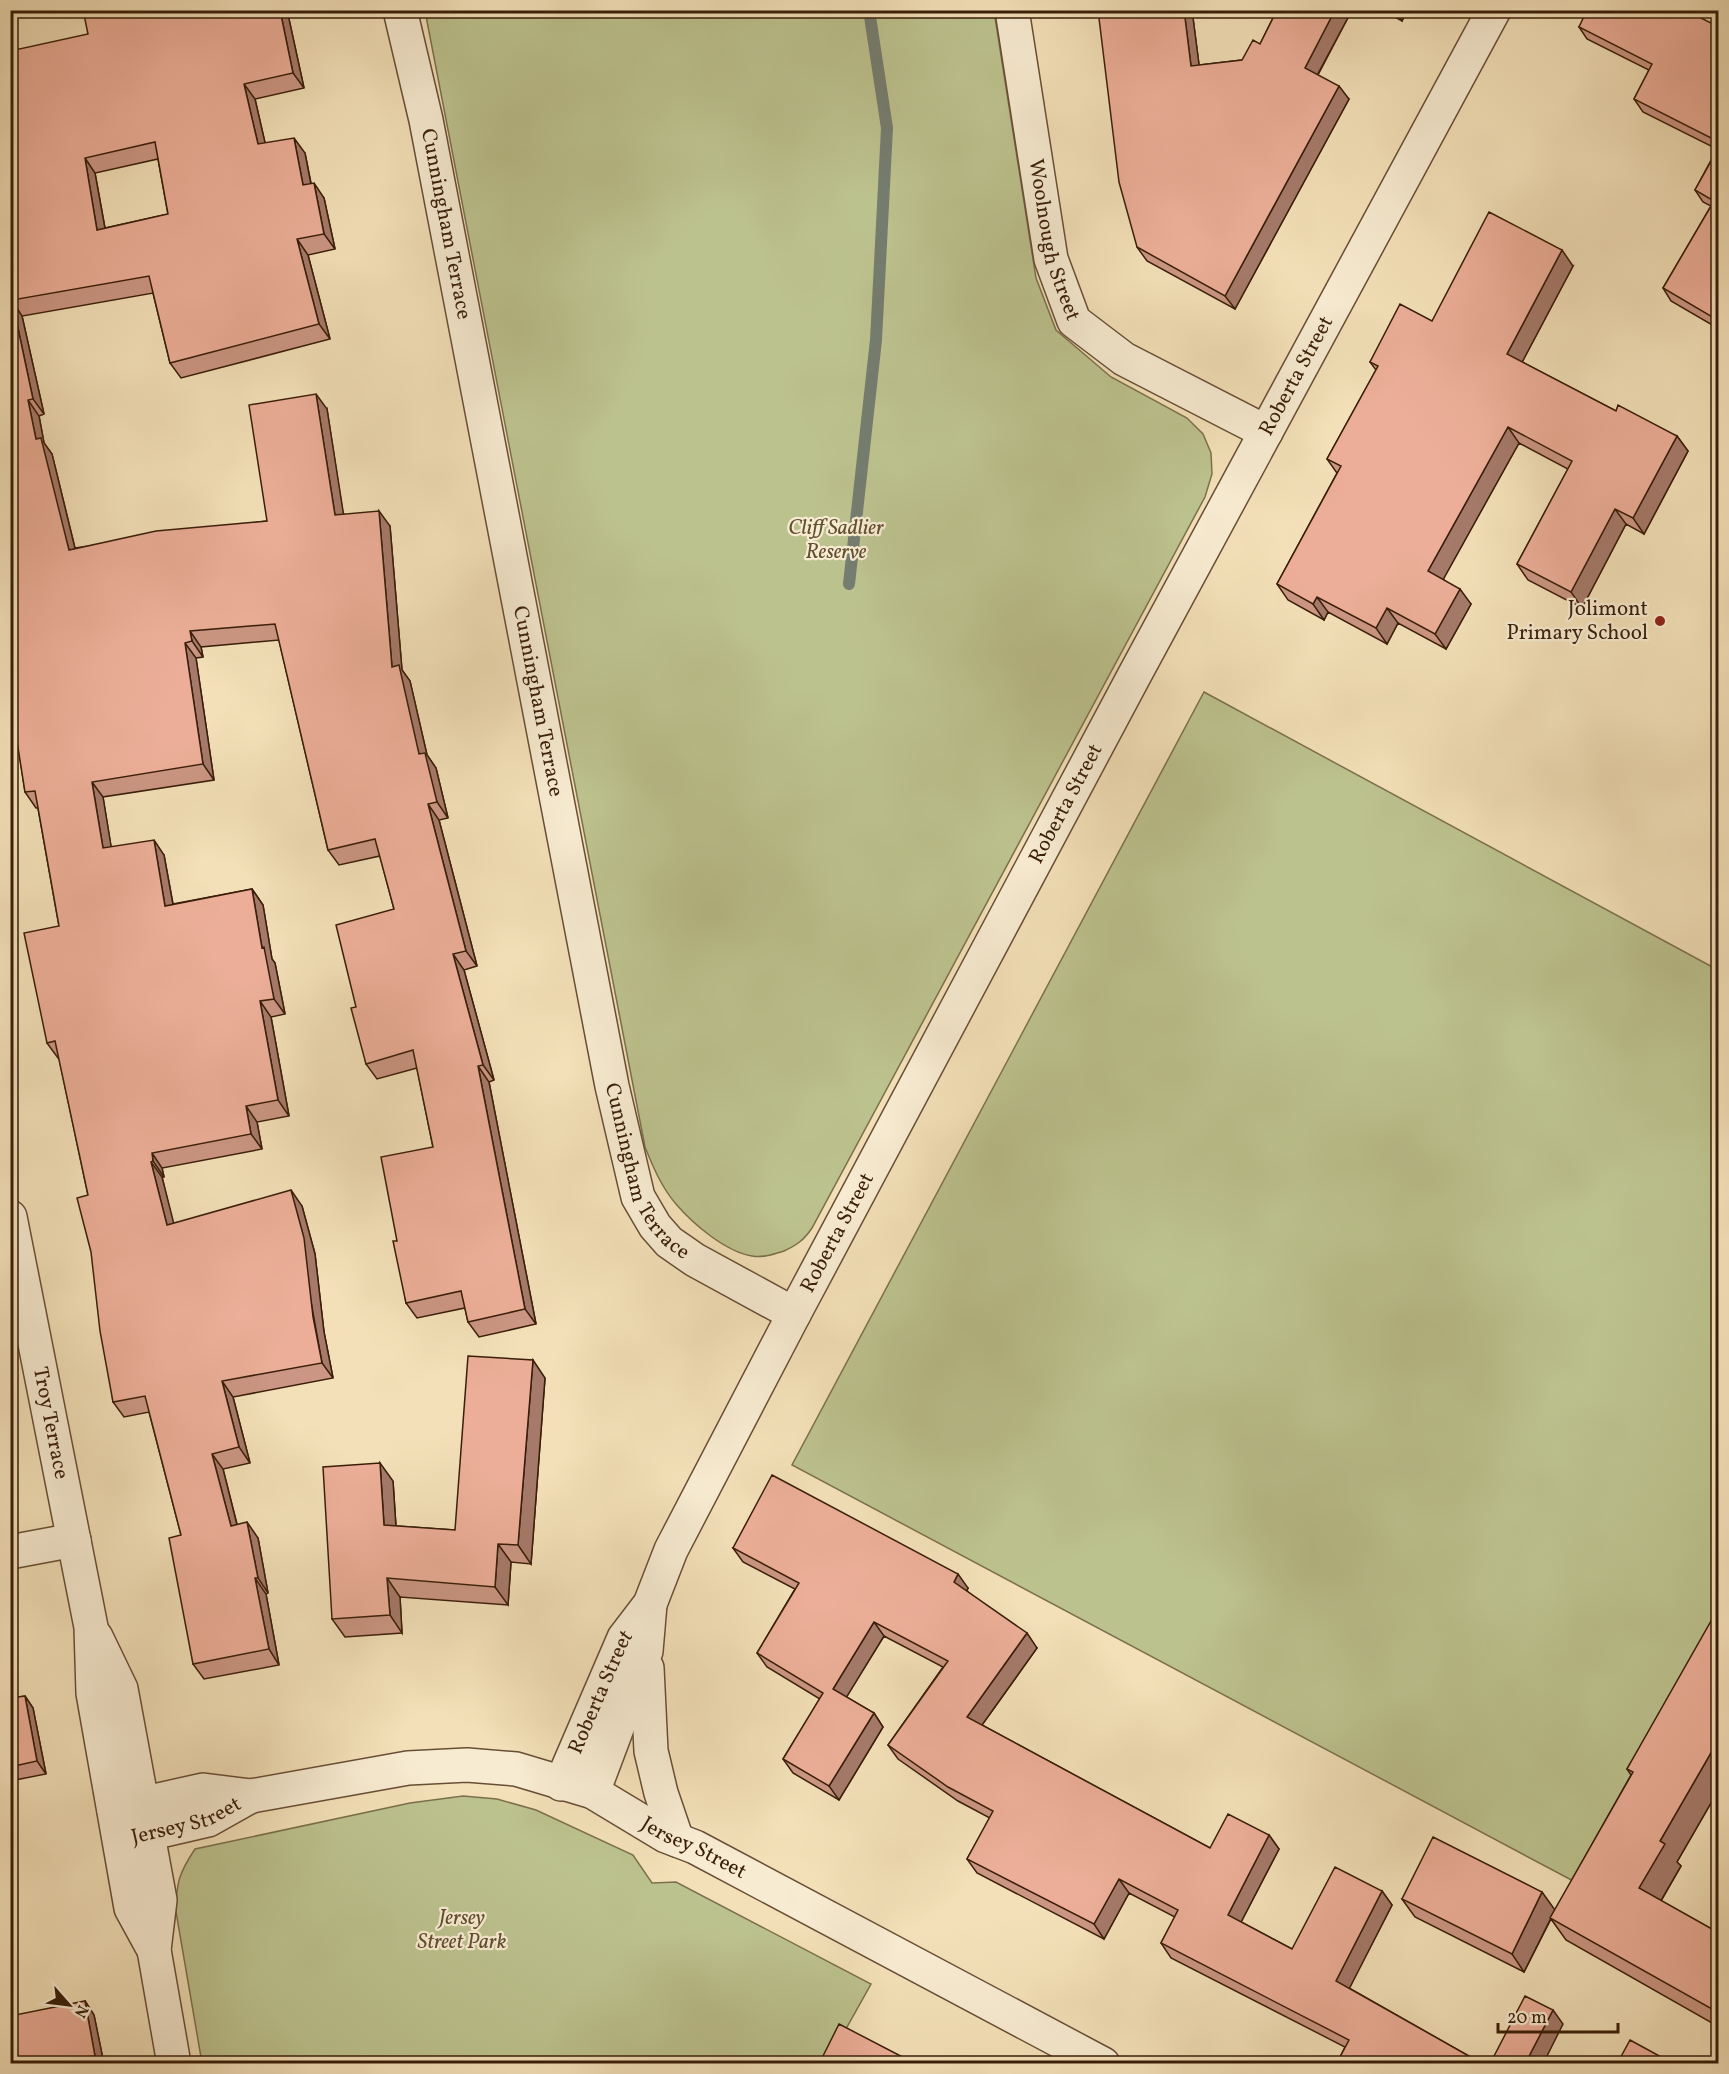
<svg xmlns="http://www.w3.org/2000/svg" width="1729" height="2074" font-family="Vollkorn,serif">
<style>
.green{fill:#bcc28e;stroke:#7b704c;stroke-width:1.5}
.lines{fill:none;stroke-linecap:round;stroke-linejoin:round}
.stream{stroke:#757d70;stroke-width:12}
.minor-casing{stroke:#684e35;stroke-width:36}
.minor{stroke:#f7ebd1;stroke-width:33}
.wall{fill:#cb9683;stroke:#3a1e09;stroke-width:1.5;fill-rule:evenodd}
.shaded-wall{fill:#a57a6a;stroke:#3a1e09;stroke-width:1.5}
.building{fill:#ecae98;stroke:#3a1e09;stroke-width:1.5;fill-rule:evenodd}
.poi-dot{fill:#8f2418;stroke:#f7ebd1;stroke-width:2}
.labels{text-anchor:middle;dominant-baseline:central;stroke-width:4.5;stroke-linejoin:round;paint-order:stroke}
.street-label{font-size:21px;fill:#3a1e09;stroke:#f7ebd1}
.park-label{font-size:21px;font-style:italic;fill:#614f31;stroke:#f7ebd1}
.poi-label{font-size:21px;fill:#3a1e09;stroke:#f7ebd1;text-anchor:end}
</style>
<rect width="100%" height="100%" fill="#f3e0b8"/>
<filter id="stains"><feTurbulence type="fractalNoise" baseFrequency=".00333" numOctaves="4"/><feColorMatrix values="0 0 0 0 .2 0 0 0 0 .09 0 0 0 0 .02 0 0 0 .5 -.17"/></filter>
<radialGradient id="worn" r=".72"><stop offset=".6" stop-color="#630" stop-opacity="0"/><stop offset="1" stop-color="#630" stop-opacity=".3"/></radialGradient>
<path class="green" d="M425 11H994L1036 278 1056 330 1111 377 1187 418 1203 434 1211 453 1212 474 1205 497 812 1228C804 1240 797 1245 784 1251 774 1254 763 1258 752 1256 726 1252 693 1224 676 1204 662 1188 653 1167 645 1147Z
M1204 692 1718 970V1620L1577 1883 792 1465Z
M463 1796 497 1799 536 1810 633 1855 652 1883 676 1882 871 1984 827 2063H202L176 1912C176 1883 179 1873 195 1849L410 1803Z"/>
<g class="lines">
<path class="stream" d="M849 584 876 340 887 128 869 10"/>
<defs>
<g id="minor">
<path id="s1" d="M400 10 426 120 612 1086 638 1197 655 1226 669 1242 695 1260 794 1314"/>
<path id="s2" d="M1012 10 1051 259 1074 321 1124 359 1266 432"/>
<path id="s3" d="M10 1217 91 1627 93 1693 131 1908 154 1950"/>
<path d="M10 1552 74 1540"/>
<path d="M96 1637 121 1689 160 1900 154 1950 174 2064"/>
<path d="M647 1668 651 1751 661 1793 677 1840"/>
<path id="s4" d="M561 1784 624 1638 650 1604 671 1550 794 1314 1134 676 1494 10"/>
<path d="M593 1792 646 1651 650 1604"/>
<path id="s5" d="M114 1810 203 1790 251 1796 408 1768 467 1765 516 1769 593 1792 666 1836 695 1847 1103 2064"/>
<path id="s6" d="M126 1839 208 1820 251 1796"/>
</g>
</defs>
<use href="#minor" class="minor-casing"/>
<use href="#minor" class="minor"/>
</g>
<path class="wall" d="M287 10 304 88 255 99 265 143 305 153 311 183 324 198 335 249 308 255 330 339 181 378 170 363 153 293 22 316 44 414 39 416 44 443 52 454 75 548 267 521 327 409 343 514 390 526 402 670 410 681 427 755 436 768 448 818 439 820 477 966 464 970 494 1080 489 1082 536 1324 479 1337 468 1322 465 1308 417 1318 406 1303 397 1241 433 1147 417 1068 377 1079 366 1064 356 1007 394 909 380 856 339 865 328 850 279 640 201 647 203 657 196 658 214 780 103 797 111 847 164 855 173 904 252 889 263 905 272 959 275 963 285 1014 271 1017 289 1116 257 1122 262 1149 162 1168 164 1177H162L173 1223 302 1206 315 1254 324 1332 333 1378 233 1397 250 1463 223 1469 237 1524 258 1538 268 1593 266 1594 279 1665 204 1679 193 1664 181 1535 149 1412 124 1417 113 1402 88 1195 59 1058H58L47 1043 59 926 38 808H36L25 792 11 698 10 51ZM158 159 168 214 105 228 95 173Z
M1192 10 1199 65 1242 60 1260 44 1277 10H1352L1318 75 1349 99 1235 309 1147 261 1137 247Z
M1382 10H1407L1402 21Z
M1579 27H1719V329L1671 301 1663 288 1711 206 1703 202 1695 190 1717 149 1643 112 1634 99 1649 70 1587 39Z
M1573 266 1522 362 1616 411 1677 436 1688 451 1644 534 1626 524 1582 608 1528 580 1517 564 1568 469 1519 443 1443 579 1471 604 1446 649 1398 623 1387 644 1328 612 1324 620 1288 600 1277 584 1337 473 1327 459 1376 370 1370 362 1432 321Z
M545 1378 531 1564 511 1562 508 1605 400 1597 402 1633 345 1637 332 1619 393 1481 396 1526 455 1530Z
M733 1548 968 1588 967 1591 1037 1648 982 1725 1210 1848 1269 1835 1279 1849 1241 1922 1292 1949 1382 1891 1392 1905 1349 1988 1483 2064H1344L1340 2057 1345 2047 1171 1958 1161 1943 1175 1917 1129 1893 1104 1939 977 1873 967 1859 990 1818 958 1801 898 1759 888 1745 943 1667 884 1636 846 1697 874 1713 883 1727 839 1800 793 1773 783 1759 820 1699 767 1667 757 1653 795 1589 743 1562Z
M1719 1616V1789L1677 1862 1681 1866 1661 1901 1719 1933V2027L1566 1940 1551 1919 1524 1972 1415 1917 1402 1899 1555 1910 1631 1775 1627 1769Z
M10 1696 12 1698 25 1696 33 1708 46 1774 10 1781Z
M85 2001 94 2015 104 2064H10L13 2051Z"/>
<path class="shaded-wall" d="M280 10H287L304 88 293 73Z
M1184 10H1192L1201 80 1191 66Z
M1335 10H1352L1314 81 1305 68Z
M1394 10H1407L1402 21Z
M244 84 255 99 269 160 258 144Z
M1339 86 1349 99 1235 309 1225 296Z
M294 138 305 153 314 200 303 185Z
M85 158 95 173 108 245 97 230Z
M314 183 324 198 335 249 324 234Z
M297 239 308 255 330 339 319 324Z
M1562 250 1573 266 1518 370 1507 354Z
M12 300 22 316 44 414 33 399Z
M316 394 327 409 346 530 335 515Z
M28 400 39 416 44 443 52 454 79 565 69 550 36 439Z
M1508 427 1519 443 1439 587 1428 571Z
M1677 436 1688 451 1644 534 1633 518Z
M1615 509 1626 524 1582 608 1571 592Z
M379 511 390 526 402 670 410 681 427 755 436 768 448 818 437 802 419 754 392 667Z
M1460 589 1471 604 1446 649 1435 634Z
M1317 597 1328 612 1324 620 1313 604Z
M1387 608 1398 623 1387 644 1376 628Z
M190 631 201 647 203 657 192 641Z
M185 643 196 658 214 780 203 764Z
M92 782 103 797 114 864 103 848Z
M428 804 439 820 477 966 466 951Z
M154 840 164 855 176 921 165 906Z
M252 889 263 905 272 959 275 963 285 1014 274 999 262 948Z
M453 954 464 970 494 1080 483 1065Z
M260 1001 271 1017 289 1116 278 1100Z
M478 1066 489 1082 536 1324 525 1309Z
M246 1106 257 1122 262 1149 251 1134Z
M152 1153 162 1168 164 1177 153 1161Z
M151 1162 162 1177 178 1240 167 1225Z
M291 1190 302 1206 315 1254 324 1332 333 1378 322 1363Z
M533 1360 545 1378 531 1564 518 1545Z
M222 1381 233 1397 250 1463 239 1447Z
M212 1454 223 1469 241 1541 231 1526Z
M380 1463 393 1481 397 1543 384 1525Z
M247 1522 258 1538 268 1593 258 1578Z
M498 1544 511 1562 508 1605 495 1587Z
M958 1574 968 1588 964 1596 954 1582Z
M255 1578 266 1594 279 1665 269 1649Z
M387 1578 400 1597 402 1633 390 1615Z
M874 1622 884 1636 843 1703 833 1689Z
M1027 1633 1037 1648 977 1732 967 1717Z
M25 1696 33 1708 46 1774 37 1761Z
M874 1713 883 1727 839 1800 829 1786Z
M1719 1739V1789L1677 1862 1681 1866 1655 1911 1639 1888 1660 1841Z
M1269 1835 1279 1849 1237 1930 1228 1915Z
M1119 1879 1129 1893 1104 1939 1094 1924Z
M1382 1891 1392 1905 1346 1995 1336 1981Z
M1542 1892 1555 1910 1524 1972 1512 1954Z
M85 2001 94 2015 104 2064H100L95 2056Z
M1553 2010 1563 2024 1543 2064H1525Z"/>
<path class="building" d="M83 10H280L293 73 244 84 258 144 294 138 303 185 314 183 324 234 297 239 319 324 170 363 149 276 12 300 33 399 28 400 36 439 41 438 69 550 156 531 267 521 249 405 316 394 335 515 379 511 392 667 399 665 419 754 425 753 437 802 428 804 466 951 453 954 483 1065 478 1066 525 1309 468 1322 461 1291 406 1303 393 1241H397L381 1157 433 1147 413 1050 366 1064 351 1008 356 1007 336 925 394 909 375 839 328 850 275 624 190 631 192 641 185 643 203 764 92 782 103 848 154 840 165 906 252 889 262 948 264 947 274 999 260 1001 278 1100 246 1106 251 1134 152 1153 153 1161 151 1162 167 1225 291 1190 304 1238 313 1317 322 1363 222 1381 239 1447 212 1454 231 1526 247 1522 258 1578H255L269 1649 193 1664 169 1538 181 1535 145 1396 113 1402 100 1331 91 1252 77 1198 88 1195 55 1041 47 1043 24 933 59 926 35 791 25 792 10 697V51L88 34ZM155 142 168 214 97 230 85 158Z
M1098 10H1184L1191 66 1242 60 1253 40 1260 44 1277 10H1335L1305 68 1339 86 1225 296 1137 247 1119 182Z
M1587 10H1685L1719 27V142L1634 99 1652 64 1579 27Z
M1719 147V321L1663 288 1714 201 1695 190Z
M1489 212 1562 250 1507 354 1616 411 1618 405 1677 436 1633 518 1615 509 1571 592 1517 564 1572 461 1508 427 1428 571 1460 589 1435 634 1387 608 1376 628 1317 597 1313 604 1277 584 1341 466 1327 459 1378 366 1370 362 1400 304 1432 321Z
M468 1356 533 1360 518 1545 498 1544 495 1587 387 1578 390 1615 332 1619 323 1467 380 1463 384 1525 455 1530Z
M772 1475 958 1574 954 1582 1027 1633 967 1717 1210 1848 1228 1814 1269 1835 1228 1915 1292 1949 1335 1867 1382 1891 1336 1981 1483 2064H1351L1340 2057 1349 2040 1161 1943 1178 1910 1119 1879 1094 1924 967 1859 993 1811 948 1787 888 1745 948 1661 874 1622 833 1689 874 1713 829 1786 783 1759 823 1693 757 1653 799 1583 733 1548Z
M1715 1614 1719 1616V1739L1660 1841 1665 1844 1639 1888 1719 1933V2013L1550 1918 1633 1772 1627 1769Z
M25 1696 37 1761 10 1767V1698Z
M1433 1837 1542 1892 1512 1954 1402 1899Z
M1525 1996 1553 2010 1525 2064H1490Z
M85 2001 95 2056 84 2057 85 2064H10V2052L13 2051 10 2036V2016Z
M839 2024 916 2064H819Z
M1630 2040 1674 2064H1617Z"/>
<circle class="poi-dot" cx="1660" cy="621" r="6"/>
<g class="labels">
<g class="street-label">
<text stroke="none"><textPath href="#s1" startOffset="219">Cunningham Terrace</textPath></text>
<text stroke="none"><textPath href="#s2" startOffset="234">Woolnough Street</textPath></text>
<text stroke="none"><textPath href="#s4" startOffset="1590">Roberta Street</textPath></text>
<text stroke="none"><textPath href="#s1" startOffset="705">Cunningham Terrace</textPath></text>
<text stroke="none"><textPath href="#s4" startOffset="1104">Roberta Street</textPath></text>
<text stroke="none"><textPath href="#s1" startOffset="1191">Cunningham Terrace</textPath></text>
<text stroke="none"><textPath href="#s4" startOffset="618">Roberta Street</textPath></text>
<text stroke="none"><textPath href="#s3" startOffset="210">Troy Terrace</textPath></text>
<text stroke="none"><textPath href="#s4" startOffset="100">Roberta Street</textPath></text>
<text stroke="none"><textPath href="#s6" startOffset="63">Jersey Street</textPath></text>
<text stroke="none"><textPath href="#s5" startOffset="603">Jersey Street</textPath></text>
</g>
<g class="park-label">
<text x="836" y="528">Cliff Sadlier<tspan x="836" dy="24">Reserve</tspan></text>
<text x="462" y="1918">Jersey<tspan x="462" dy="24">Street Park</tspan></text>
</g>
<g class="poi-label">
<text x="1648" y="609">Jolimont<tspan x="1648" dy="24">Primary School</tspan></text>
</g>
</g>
<rect width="1729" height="2074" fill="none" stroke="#f3e0b8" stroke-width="36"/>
<rect x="12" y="12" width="1705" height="2050" fill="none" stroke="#3a1e09" stroke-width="3"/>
<rect x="18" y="18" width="1693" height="2038" fill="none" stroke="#3a1e09" stroke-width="1.5"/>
<g transform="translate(69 2005) rotate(118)" stroke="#f7ebd1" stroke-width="4.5" paint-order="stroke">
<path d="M0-4.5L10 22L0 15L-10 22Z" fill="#3a1e09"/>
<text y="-9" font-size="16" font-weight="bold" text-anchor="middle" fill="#3a1e09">N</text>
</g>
<path d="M1498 2023v9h120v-9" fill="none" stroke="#3a1e09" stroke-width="3"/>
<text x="1507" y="2023" font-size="18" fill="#3a1e09" stroke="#f7ebd1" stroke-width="4.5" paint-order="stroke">20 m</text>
<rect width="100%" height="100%" filter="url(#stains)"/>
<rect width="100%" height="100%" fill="url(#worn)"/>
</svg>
